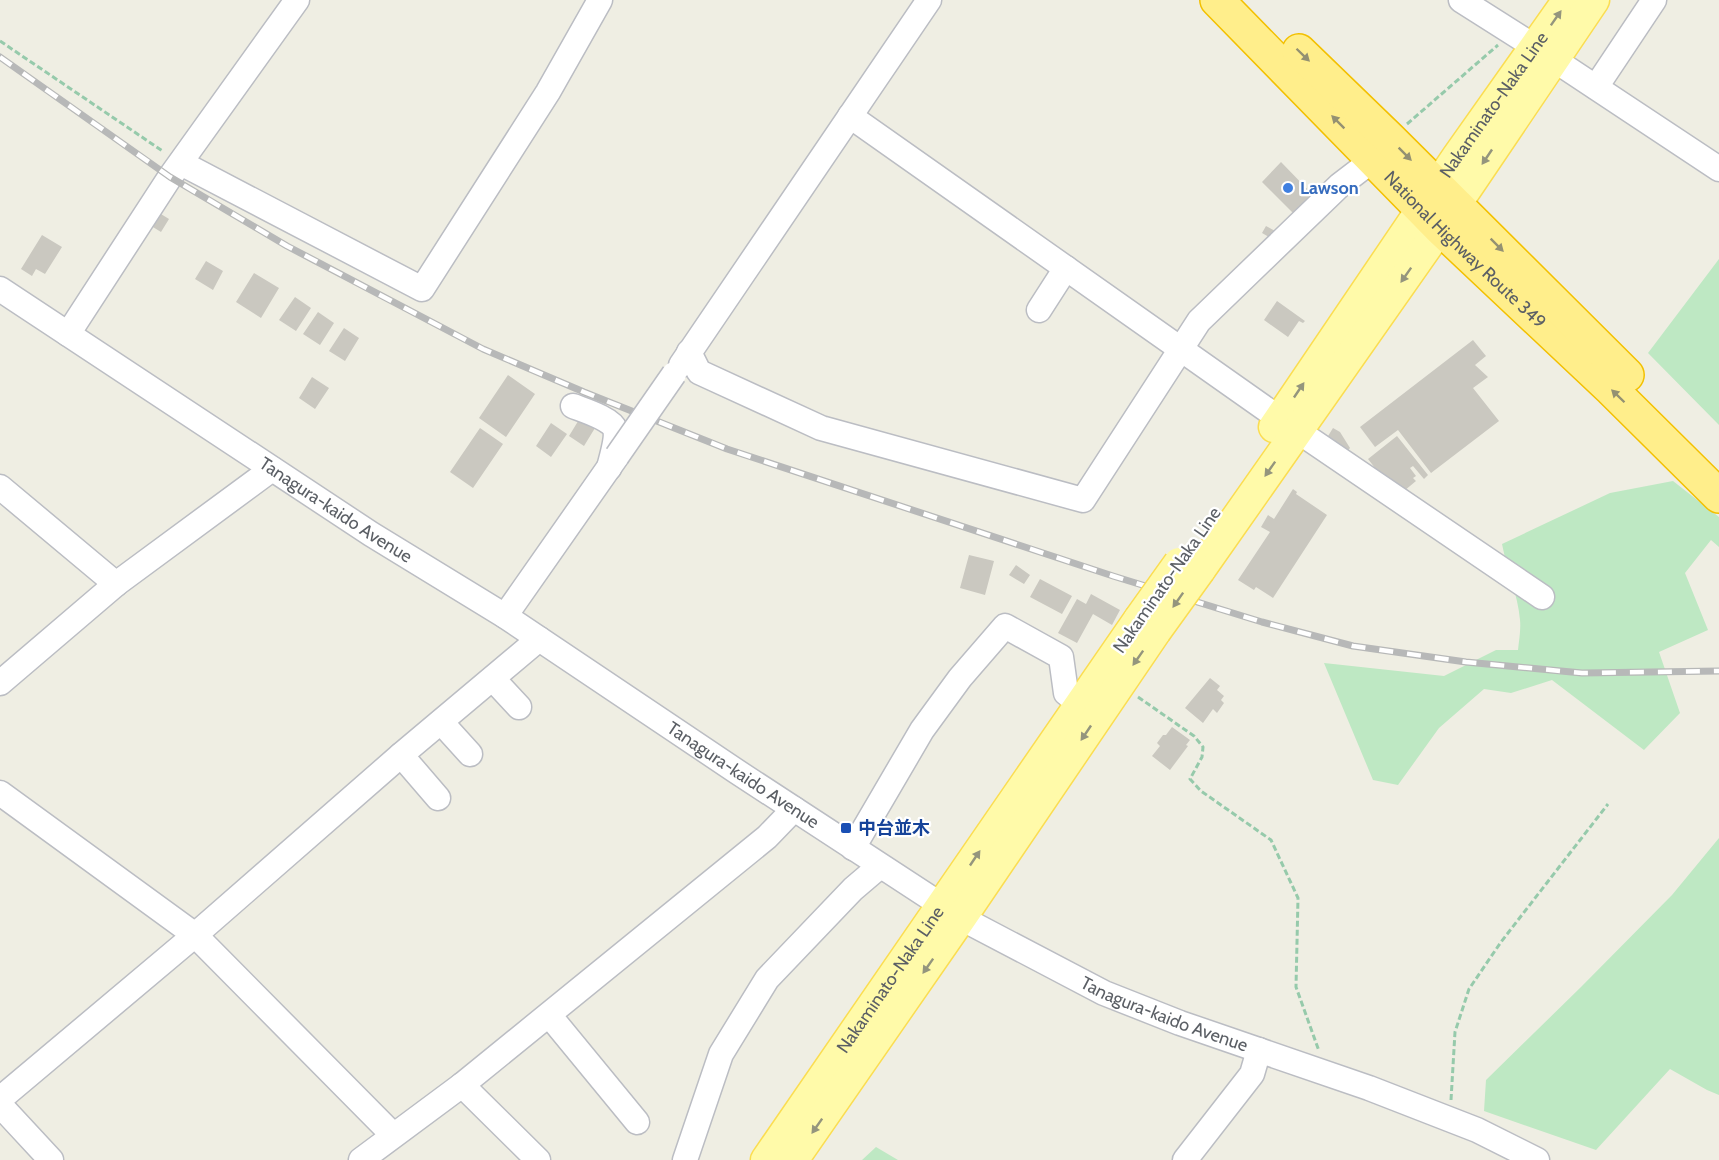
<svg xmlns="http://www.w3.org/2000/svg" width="1719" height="1160" font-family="Cabin,'Noto Sans JP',sans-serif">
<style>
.green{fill:#bee8c3}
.building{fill:#cac8c0}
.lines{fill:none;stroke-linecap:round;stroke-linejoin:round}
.minor-casing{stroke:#bbbdc3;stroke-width:27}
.major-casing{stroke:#fbdd51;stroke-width:33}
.highway-casing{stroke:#f3c000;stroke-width:36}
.path{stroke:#96caab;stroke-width:3;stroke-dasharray:6 3;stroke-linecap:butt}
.minor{stroke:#fff;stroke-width:24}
.major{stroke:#fffaa9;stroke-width:30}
.highway{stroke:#ffee8b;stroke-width:33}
.rail-casing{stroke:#b7b8b8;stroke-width:7}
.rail{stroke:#fff;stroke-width:4.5;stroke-dasharray:14;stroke-linecap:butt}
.minor-bridge-casing{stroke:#bbbdc3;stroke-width:27;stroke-linecap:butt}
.major-bridge-casing{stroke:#fbdd51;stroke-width:33;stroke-linecap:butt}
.minor-bridge{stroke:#fff;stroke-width:24}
.major-bridge{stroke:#fffaa9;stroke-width:30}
.oneway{fill:#94957d}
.oneway2{fill:#949172}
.shop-dot{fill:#3f7fe0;stroke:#fff;stroke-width:2}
.transit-dot{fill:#1a4fb4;stroke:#fff;stroke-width:2}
.labels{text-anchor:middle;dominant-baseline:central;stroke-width:4.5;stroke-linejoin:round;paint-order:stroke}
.street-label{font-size:18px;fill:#5b5f65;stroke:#fff}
.shop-label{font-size:18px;font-weight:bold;fill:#366cbe;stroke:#fff;text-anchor:start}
.transit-label{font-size:18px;font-weight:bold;fill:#164399;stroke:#fff;text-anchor:start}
</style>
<rect width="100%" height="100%" fill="#efeee3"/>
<path class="green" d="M1719 259V425L1648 353Z
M1673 481 1719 517V547L1711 540 1685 573 1708 630 1659 652 1680 713 1644 750 1552 680 1511 693 1484 689 1439 728 1398 785 1373 780 1324 663 1444 676 1496 650H1518C1519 640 1521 630 1520 620 1518 595 1507 570 1502 544L1610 493Z
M1719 838V1095L1707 1090 1670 1069 1596 1150 1484 1111 1486 1080 1581 987 1672 895Z
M876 1147 898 1160H862Z"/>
<path class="building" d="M1281 162 1313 195 1294 214 1262 182Z
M156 211 169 219 161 232 148 224Z
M1266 226 1279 233 1274 240 1262 233Z
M42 235 62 247 45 274 36 269 32 276 21 269Z
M206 261 223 271 213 290 195 279Z
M254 273 279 288 261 318 236 302Z
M295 297 311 308 296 331 279 320Z
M1277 301 1305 321 1303 323 1299 321 1288 337 1264 320Z
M318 312 334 323 320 345 303 334Z
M344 328 359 338 345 361 329 351Z
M1473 340 1486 356 1475 365 1488 377 1473 388 1499 421 1431 473 1398 430 1375 447 1360 427Z
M508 375 535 394 506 437 479 418Z
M312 377 329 388 315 409 299 398Z
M580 418 595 428 584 446 569 436Z
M551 423 567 434 551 457 536 446Z
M480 428 503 444 473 488 450 472Z
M1333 428 1340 432 1350 448 1344 455 1325 441Z
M1397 436 1428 475 1424 479 1413 466 1410 468 1416 476 1413 478 1416 481 1404 491 1386 482 1368 459Z
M1293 489 1297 492 1296 494 1327 515 1273 598 1256 587 1254 590 1238 580 1270 532 1261 527 1268 515 1274 519Z
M969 555 994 561 985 595 960 588Z
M1016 565 1030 575 1024 584 1009 575Z
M1040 579 1072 596 1062 614 1030 597Z
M1091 594 1120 610 1112 625 1093 614 1077 643 1058 633 1077 599 1086 604Z
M1210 678 1220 686 1217 690 1224 696 1221 700 1224 703 1217 713 1213 709 1203 723 1185 708Z
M1172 727 1190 740 1186 745 1188 746 1170 770 1152 756 1160 746 1157 743 1163 735H1166Z"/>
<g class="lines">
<defs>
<g id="minor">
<path d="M1461 0 1535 47"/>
<path d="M1553 59 1719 169"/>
<path d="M1596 87 1654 0"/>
<path d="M850 116 1280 419 1542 597"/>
<path d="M181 163 422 289 548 92 600 0"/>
<path id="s1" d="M0 289 371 534 505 616 736 771 961 918 1104 993 1180 1023 1369 1088 1477 1130 1537 1160"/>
<path d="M1039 310 1066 268"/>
<path d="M68 334 170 177 297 0"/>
<path d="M689 352 699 372 821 428 1083 500 1199 321 1340 185 1374 159"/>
<path d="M681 365 929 0"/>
<path d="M573 406C583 410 612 419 615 429 618 438 611 459 609 468"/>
<path d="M0 487 116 584"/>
<path d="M505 616 617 456"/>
<path d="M493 679 519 707"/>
<path d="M0 683 116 584 272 469"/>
<path d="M441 722 470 754"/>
<path d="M401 755 438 798"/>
<path d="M0 793 195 935 393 1135"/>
<path d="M853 848 922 730 960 678 1005 626 1061 657 1066 693 1080 704"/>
<path d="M549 1015 637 1122"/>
<path d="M462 1085 538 1160"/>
<path d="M0 1099 195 935 401 755 539 639"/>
<path d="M0 1105 51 1160"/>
<path d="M361 1160 462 1085 767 837 794 809"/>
<path d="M685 1160 721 1054 767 979 853 889 880 866"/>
<path d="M1185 1160 1252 1074 1259 1050"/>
</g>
<g id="major">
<path id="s2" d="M1274 427 1457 157 1568 0"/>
<path d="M1200 570 1440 228 1594 0"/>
<path id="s3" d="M766 1160 1139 619"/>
<path d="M793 1160 961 918 1156 631"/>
</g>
<g id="highway">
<path id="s4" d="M1217 0 1440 228 1611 389 1719 496"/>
<path d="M1299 51 1390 139 1627 375"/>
</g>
</defs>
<use href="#minor" class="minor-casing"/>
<use href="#major" class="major-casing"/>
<use href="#highway" class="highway-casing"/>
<path class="path" d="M0 41 164 152
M1407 124 1498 45
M1138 697 1194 736 1203 747 1202 757 1190 779 1201 791 1271 840 1298 898 1296 987 1319 1051
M1451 1100 1455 1032 1469 989 1501 942 1608 804"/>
<use href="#minor" class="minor"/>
<use href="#major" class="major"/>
<use href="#highway" class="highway"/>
<defs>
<path id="rail" d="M0 57 170 177 287 246 483 349 584 392 727 449 1113 576 1262 622 1353 646 1466 662 1582 673 1719 671"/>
</defs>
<use href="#rail" class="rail-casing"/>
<use href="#rail" class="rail"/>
<defs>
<path id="minor-bridge" d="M617 456 674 374"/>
<path id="major-bridge" d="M1139 619 1179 563
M1156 631 1200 570"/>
</defs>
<use href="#minor-bridge" class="minor-bridge-casing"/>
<use href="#major-bridge" class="major-bridge-casing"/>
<use href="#minor-bridge" class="minor-bridge"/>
<use href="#major-bridge" class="major-bridge"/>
</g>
<defs><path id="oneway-solid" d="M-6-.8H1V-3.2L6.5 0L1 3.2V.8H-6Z" transform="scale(1.5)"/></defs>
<g class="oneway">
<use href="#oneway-solid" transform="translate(1556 18) rotate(-55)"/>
<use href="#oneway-solid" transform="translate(1487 157) rotate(124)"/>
<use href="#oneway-solid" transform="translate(1406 275) rotate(125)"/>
<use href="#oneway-solid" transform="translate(1299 390) rotate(-56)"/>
<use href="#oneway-solid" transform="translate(1270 469) rotate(125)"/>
<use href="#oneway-solid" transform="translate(1178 600) rotate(125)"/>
<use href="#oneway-solid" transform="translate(1138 658) rotate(125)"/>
<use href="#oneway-solid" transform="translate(1086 733) rotate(124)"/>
<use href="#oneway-solid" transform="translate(975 858) rotate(-56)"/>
<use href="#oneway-solid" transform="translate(928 966) rotate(125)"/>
<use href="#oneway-solid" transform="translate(817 1126) rotate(125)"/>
</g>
<g class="oneway2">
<use href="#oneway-solid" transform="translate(1303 55) rotate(44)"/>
<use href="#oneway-solid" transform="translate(1338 122) rotate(-135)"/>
<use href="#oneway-solid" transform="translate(1405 154) rotate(45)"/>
<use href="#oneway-solid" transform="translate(1497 245) rotate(45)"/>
<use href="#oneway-solid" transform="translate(1618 396) rotate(-136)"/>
</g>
<circle class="shop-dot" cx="1288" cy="188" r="6"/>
<rect class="transit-dot" x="840" y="822" width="12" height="12" rx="3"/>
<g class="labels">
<g class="street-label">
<text stroke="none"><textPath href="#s2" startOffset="390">Nakaminato-Naka Line</textPath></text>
<text stroke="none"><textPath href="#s4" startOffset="352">National Highway Route 349</textPath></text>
<text stroke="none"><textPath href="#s1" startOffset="402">Tanagura-kaido Avenue</textPath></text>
<text transform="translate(1167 580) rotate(-55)">Nakaminato-Naka Line</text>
<text stroke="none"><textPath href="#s1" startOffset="888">Tanagura-kaido Avenue</textPath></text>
<text stroke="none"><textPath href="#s3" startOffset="219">Nakaminato-Naka Line</textPath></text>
<text stroke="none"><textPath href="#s1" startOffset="1374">Tanagura-kaido Avenue</textPath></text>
</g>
<g class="shop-label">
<text x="1300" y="188">Lawson</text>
</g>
<g class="transit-label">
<text x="858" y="828">中台並木</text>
</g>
</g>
</svg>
